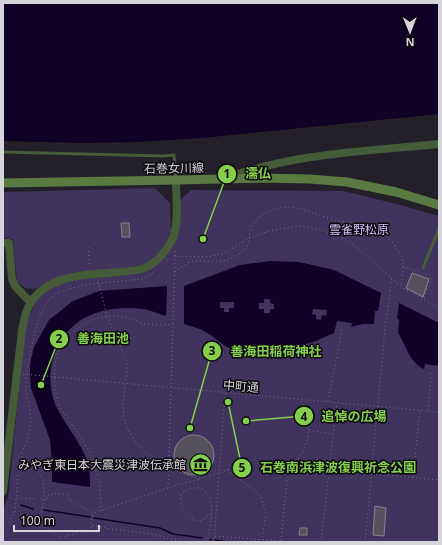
<svg xmlns="http://www.w3.org/2000/svg" width="442" height="545" font-family="'Noto Sans','Noto Sans JP',sans-serif">
<style>
.green{fill:#40335d}
.water{fill:#100127;fill-rule:evenodd}
.lines{fill:none;stroke-linecap:round;stroke-linejoin:round}
.stream{stroke:#100127;stroke-width:1.5}
.building{fill:#55525e;stroke:#868390}
.path{stroke:#78757e;stroke-width:1;stroke-dasharray:1 3;stroke-linecap:butt}
.service{stroke:#465b38;stroke-width:3}
.tertiary{stroke:#465b38;stroke-width:8}
.secondary{stroke:#597b41;stroke-width:9}
.labels{text-anchor:middle;dominant-baseline:central;stroke-width:3;stroke-linejoin:round;paint-order:stroke}
.street-label{font-size:12px;fill:#d7d5dc;stroke:#0c0b0f}
.park-label{font-size:12px;fill:#d1c1fe;stroke:#0c0b0f}
.poi-label{font-size:12px;fill:#d7d5dc;stroke:#0c0b0f;text-anchor:end}
.leader{fill:none;stroke:#86cf4c;stroke-width:1.5}
.callout-dot{fill:#86cf4c;stroke:#0c0b0f;stroke-width:1.5}
.mark-label{font-size:12px;text-anchor:middle;font-weight:bold;fill:#111}
.callout-label{font-size:13px;text-anchor:middle;font-weight:bold;fill:#86cf4c;stroke:#0c0b0f;stroke-width:3;stroke-linejoin:round;paint-order:stroke}
</style>
<rect width="100%" height="100%" fill="#23202a"/>
<path class="green" d="M155 188 170 203 171 232 160 254 151 262 124 269 59 277 38 288 32 289 25 288 17 282 13 239 3 238V192Z
M191 190 343 191 397 204 439 216V542H3V511L8 497 25 332 28 318 38 299 48 290 70 279 131 273 171 246 178 202Z"/>
<path class="water" d="M3 3H439V114L202 138 137 142 84 143 3 141Z
M270 261 299 262 334 270 381 293 378 311H375L374 324H363L351 327 352 323 337 321 334 333 316 341 264 356 244 355 225 346 212 336 200 329 184 324V286L240 265ZM264 299H270V303L274 304V309H270V313H264V309H259V303H264ZM220 302H234V308H229V312H224V308H220ZM313 309 327 310 326 316 322 315 321 320 316 319V315L312 314Z
M167 286 166 316C159 314 151 310 143 309 121 306 96 309 78 322 52 341 42 380 58 410 67 427 80 442 87 460 90 469 90 478 90 487L52 482V462L50 440 31 388 30 375V364L34 347 49 320 73 301 99 291Z
M399 303 439 323V366L425 364 424 369C408 361 407 346 398 333L399 320 397 318Z"/>
<g class="lines">
<path class="stream" d="M21 505 33 509
M44 510 90 517
M94 518 160 528 173 534 202 538
M210 539 211 540
M215 540 227 542"/>
</g>
<path class="building" d="M121 223H129L130 237H122Z
M412 273 429 279 423 297 406 288Z
M174 455a20 20 0 1 1 40 0a20 20 0 1 1-40 0Z
M375 506 386 508 384 536 373 535Z
M300 528H307V535H299Z"/>
<g class="lines">
<path class="path" d="M88 247 90 267
M167 260 175 256 206 257 223 254 249 238 263 233 279 229 300 226 322 230 344 239 359 249 401 287 439 308
M403 266 432 277 424 299
M175 272C181 268 186 263 193 261 196 261 199 261 202 261 214 261 227 263 237 255 243 252 249 245 249 239 250 236 249 233 250 230 254 219 268 210 278 208 297 204 313 214 331 219 337 221 343 222 349 223 356 223 363 223 370 225 383 228 400 249 403 262 404 268 402 280 401 286
M97 282 99 284 107 316 128 364 125 384 123 403 124 419 128 430 135 441 145 452 169 467 185 475 200 479
M23 374 439 412
M328 401 342 329
M428 410 431 373
M309 430 333 434
M13 464 20 465 19 468
M20 465 22 452 27 440 30 428 31 417 26 391V375L35 332 40 316 47 302 56 293 83 285 142 279 149 275 155 271
M289 466C292 463 296 461 299 458 312 440 311 418 301 399
M19 468C24 468 30 468 35 471 50 479 42 504 41 518H44V527L61 537
M227 470 261 496 266 513 262 539
M413 477 420 410
M168 488 175 256V251L174 250
M17 498 35 499
M41 499 47 500V495H52L53 493 68 495V499L93 513 168 488 219 473 258 458
M101 511 100 485 93 461 88 449 60 407C49 378 52 346 79 327 87 321 97 317 107 316 115 316 124 316 131 319 135 320 139 322 143 323 152 326 164 325 173 324
M91 524 93 514
M3 528 9 522 15 512 18 475
M215 536 293 542
M281 541 288 466 439 480
M61 542V538L91 528V525L111 529 152 534 183 542
M207 542C210 527 219 493 199 488 192 487 186 490 181 494 181 498 180 503 182 507 185 514 194 523 202 520 206 518 209 515 212 512
M214 542 225 393
M321 542 337 403
M365 542 385 329 392 278"/>
<path class="service" d="M3 152 163 156 174 155 176 179
M423 268 439 229"/>
<path class="tertiary" d="M229 177C296 153 369 151 439 144
M3 243H9L12 279 15 286 31 303
M3 491 22 331C23 325 24 319 26 313 38 278 76 275 108 273 119 272 131 272 141 269 156 265 168 250 174 235 179 220 176 196 176 180"/>
<path class="secondary" d="M3 183 176 180 262 178 310 179 347 182 396 192 439 205"/>
</g>
<defs>
<symbol id="museum-disc" viewBox="-11 -11 22 22"><circle r="9.5" fill="#86cf4c" stroke="#0c0b0f"/><path d="M0-6L6-3V-2H-6V-3ZM-5-1h2V3h-2ZM-1-1h2V3h-2ZM3-1h2V3H3ZM-6 4H6V6H-6Z" fill="#111"/></symbol>
</defs>
<g fill-rule="evenodd">
<use href="#museum-disc" x="188" y="452" width="25" height="25"/>
</g>
<g class="labels">
<g class="street-label">
<text transform="translate(174 168) rotate(-1)">石巻女川線</text>
<text transform="translate(241 386) rotate(5)">中町通</text>
</g>
<g class="park-label">
<text x="359" y="229">雲雀野松原</text>
</g>
<g class="poi-label">
<text x="186" y="464">みやぎ東日本大震災津波伝承館</text>
</g>
</g>
<path class="leader" d="M203 239L227 174M41 385L59 339M190 428L212 351M246 421L304 416M228 402L242 468"/>
<g class="callout-dot">
<circle cx="203" cy="239" r="4"/>
<circle cx="41" cy="385" r="4"/>
<circle cx="190" cy="428" r="4"/>
<circle cx="246" cy="421" r="4"/>
<circle cx="228" cy="402" r="4"/>
<circle cx="227" cy="174" r="10"/>
<circle cx="59" cy="339" r="10"/>
<circle cx="212" cy="351" r="10"/>
<circle cx="304" cy="416" r="10"/>
<circle cx="242" cy="468" r="10"/>
</g>
<g class="mark-label">
<text x="227" y="178">1</text>
<text x="59" y="343">2</text>
<text x="212" y="355">3</text>
<text x="304" y="421">4</text>
<text x="242" y="472">5</text>
</g>
<g class="callout-label">
<text x="258" y="178">濡仏</text>
<text x="103" y="343">善海田池</text>
<text x="276" y="356">善海田稲荷神社</text>
<text x="354" y="421">追悼の広場</text>
<text x="338" y="472">石巻南浜津波復興祈念公園</text>
</g>
<rect width="442" height="545" fill="none" stroke="#d7d5dc" stroke-width="8"/>
<g transform="translate(410 32) rotate(179)" stroke="#0c0b0f" stroke-width="3" paint-order="stroke">
<path d="M0-3L7 15L0 10L-7 15Z" fill="#d7d5dc"/>
<text y="-6" font-size="11" font-weight="bold" text-anchor="middle" fill="#d7d5dc">N</text>
</g>
<path d="M14 525v6h85v-6" fill="none" stroke="#d7d5dc" stroke-width="2"/>
<text x="20" y="525" font-size="12" fill="#d7d5dc" stroke="#0c0b0f" stroke-width="3" paint-order="stroke">100 m</text>
</svg>
